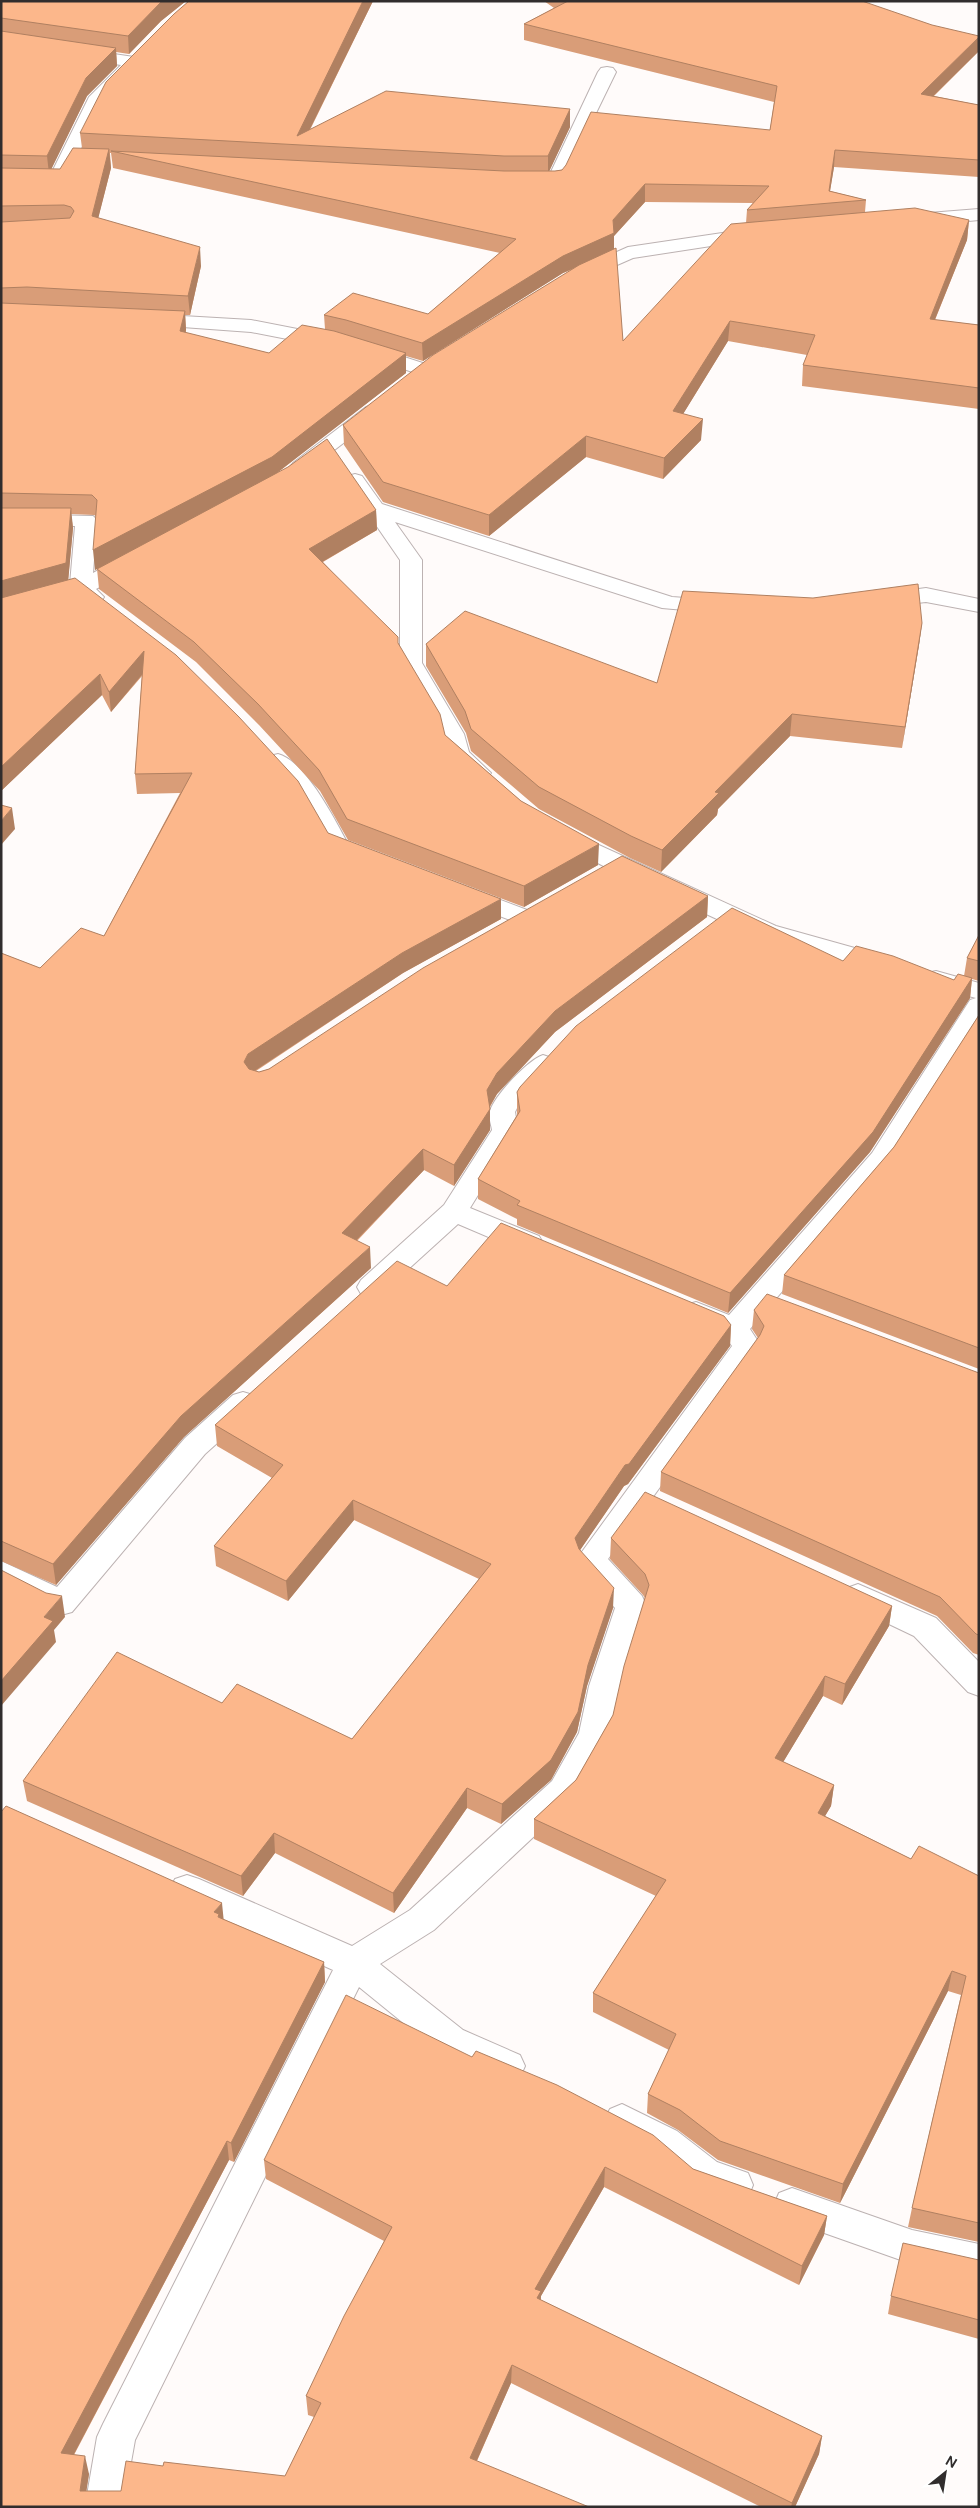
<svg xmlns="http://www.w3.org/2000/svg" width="980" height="2508" font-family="'DM Sans',sans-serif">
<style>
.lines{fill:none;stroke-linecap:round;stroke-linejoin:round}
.minor-casing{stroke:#bcb2b2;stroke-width:2}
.minor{fill:#fff;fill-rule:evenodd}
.wall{fill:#d99d78;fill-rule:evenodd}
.shaded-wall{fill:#b08061}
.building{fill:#fcb78b;stroke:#b08061}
</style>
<rect width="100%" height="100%" fill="#fffbfa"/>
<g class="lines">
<defs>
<path id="minor" d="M80 49 134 57 140 58 142 62 106 99 62 186 1 185V175L50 176 89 97 121 65 74 58 72 54 74 50Z
M607 67 613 68 616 72 561 185H525L522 181 525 177 549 176 598 72 601 68Z
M979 209V220L916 226 910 224 907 220 910 216 916 214Z
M756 228 763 230 765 234 763 238 633 258 583 280 576 278 574 274 576 270 628 247Z
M148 314 251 320 328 335 335 337 338 341 335 345 328 347 251 332 141 324 138 320 141 316Z
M370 346 432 366 435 370 432 374 425 376 363 356 360 352 363 348Z
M373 405 380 407 383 411 380 415 307 471 300 473 293 471 290 467 293 463 366 407Z
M355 474 362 476 382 504 672 597 726 601 729 606 726 611 718 613 662 608 395 522 422 560V663L464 734 469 752 491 773 487 778 479 780 471 778 450 760 442 734 400 663V560L345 480 348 476Z
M1 514 93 516 97 520 93 573 124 556 132 555 140 556 143 561 140 566 96 589 104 597 101 602C91 604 86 602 78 596L1 617V604L70 584 75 526H1Z
M926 588 979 599V612L926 602 882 607 874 605 871 600 874 595Z
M278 754C305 761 334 818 347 842L369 850 373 855 369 860 361 862 330 852 301 800 266 761 270 756Z
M566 830 776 926 894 959 897 965 894 971 885 973 758 938 611 870 558 842 554 837 558 832Z
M466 887 535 913 538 918 535 923 526 926 457 900 454 895 457 890Z
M936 971 979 983V1026L890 1165 750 1329 761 1346 757 1353 608 1559 642 1596 646 1605 621 1686 610 1735 574 1799 434 1930 380 1964 463 2030 520 2055 525 2066 520 2077 508 2081 439 2052 359 1987 135 2440 123 2507H85L97 2437 103 2424 333 1970 175 1899 170 1889 175 1879 187 1875 199 1879 352 1946 410 1910 552 1781 579 1733 589 1686 615 1608 580 1568 576 1560 732 1346 724 1335 686 1319 682 1312 686 1305 696 1302 729 1315 872 1153 970 1000 976 998 927 985 923 979 927 973Z
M543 1055 552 1058 556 1064 518 1106 515 1112 518 1130 470 1208 539 1236 543 1243 539 1250 529 1253 519 1250 458 1224 381 1294 371 1297 361 1294 357 1287 361 1280 444 1205 492 1130C491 1124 488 1116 490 1111 495 1095 528 1060 543 1055Z
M243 1392 253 1395 257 1403 253 1411 205 1454 72 1612 61 1615 50 1612 1 1587V1561L57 1587 185 1438 233 1395Z
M858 1584 936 1618 979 1662V1696L968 1692 914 1636 847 1604 843 1596 847 1588Z
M622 2104 677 2131 717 2162 748 2173 753 2185 748 2197 735 2201 692 2186 653 2153 610 2131 604 2120 610 2109Z
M792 2188 912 2230 979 2244V2278L912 2264 779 2217 774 2205 779 2193Z"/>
</defs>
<use href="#minor" class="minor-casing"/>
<use href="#minor" class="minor"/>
</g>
<path class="wall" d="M1 1H186L161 21 129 54 116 52 117 66 87 96 51 169H60L82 148 80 133 189 1H373L310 130 570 109V127L549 171H555L770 130 774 102 524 40V24L554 8 544 1H862L978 52 934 96 979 105V177L834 167 830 191 866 200 865 212 969 220 967 240 935 320 979 325V409L802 386 803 365 807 355 728 341 683 414 701 440 663 479 586 457 489 536 383 502 344 445 343 425 571 270 563 273 423 361 406 356V373L277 473 376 510 377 530 323 562 398 643 445 735 521 801 598 865 524 907 348 840 320 791 259 725 196 662 99 589 97 569 114 560 95 570 96 516 94 515 71 514 73 528 68 580 328 833 501 919 403 973 256 1071 259 1072 269 1069 708 896 707 917 555 1032 497 1094 490 1107V1130L454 1186 424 1170 357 1241 371 1268 184 1437 56 1585 1 1561V953L40 968 104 936 180 793 137 794 135 774 142 676 111 712 102 695 1 791ZM110 153H111L113 168 500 253 428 314 324 315 325 329 269 353 186 333V330L185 315H190L201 266 98 218 111 168ZM645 202 753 203 747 210 746 223 623 341 614 249V236Z
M922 623 919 645 902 748 790 736 718 809 717 815 661 872 630 858 539 809 471 751 466 733 426 666V644L657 683Z
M979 935V981L972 979 970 998 870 1152 728 1313 517 1225V1219L478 1199V1179L517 1115V1092L843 961 954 980 964 976 967 958Z
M979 1015V1369L782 1294 784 1275 894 1147Z
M447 1286 731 1325 730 1346 628 1484 624 1486 580 1550 613 1608 587 1686 577 1732 551 1780 501 1824 467 1808 394 1913 275 1853 243 1896 27 1801 23 1781 222 1703 352 1739 479 1579 354 1520 288 1601 216 1566 214 1546 272 1478 217 1446 215 1425Z
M754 1310 979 1373V1655L973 1653 937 1616 660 1491 661 1472 758 1338 752 1329Z
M611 1538 892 1606 889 1626 842 1705 823 1696 783 1762 834 1785 831 1806 825 1816 911 1859 979 1876V2242L908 2227 912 2208 961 1995 948 1991 840 2203 718 2160 678 2130 647 2113 648 2094 669 2050 593 2012V1993L656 1896 534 1839V1819L576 1780 613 1715 645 1598 643 1595 610 1559Z
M223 1919 324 1962 325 1982 234 2162 229 2160 74 2455 89 2474 86 2491H121L163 2466 285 2476 314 2417 308 2415 306 2396 384 2241 266 2179 264 2160 693 2169 827 2216 824 2235 799 2285 604 2187 541 2296V2300L822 2436 819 2454 795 2507H761L511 2383 477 2461 1 2507Z
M979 2260V2339L888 2314 891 2296Z"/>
<path class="shaded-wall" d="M162 1H186L161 21 129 54 128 36Z
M363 1H373L302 145 297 136Z
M979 37 978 52 919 110 921 94Z
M116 48 117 66 87 96 49 174 47 156 86 78Z
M570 109V127L548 174V156Z
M109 149 111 168 94 235 92 216Z
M835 150 834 167 828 203 829 191Z
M645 184V202L614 236V250L563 273 423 361 422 343 613 220Z
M969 220 967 240 927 339 930 319Z
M200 247 201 266 190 315 188 296Z
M185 311 186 330 181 351 180 331Z
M730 321 728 341 672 432 673 411Z
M406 353V373L273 476 95 570 93 550Z
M703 419 701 440 663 479 664 458Z
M586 436V457L489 536V515Z
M71 508 73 528 68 583 1 602V581Z
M376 510 377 530 310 569 309 549Z
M922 623 919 645 902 748 905 727Z
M144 651 145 671 111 712 109 692Z
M100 674 102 695 1 791V767Z
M792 714 790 736 718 809 717 815 661 872 662 850 715 792Z
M12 808 15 829 1 845V821Z
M599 844 598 865 524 907V886Z
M708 896 707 917 555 1032 497 1094 487 1111V1090L497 1073 555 1011Z
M501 899V919L403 973 250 1074 244 1062 248 1054 402 953Z
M972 978 970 998 870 1152 728 1313 730 1293Z
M490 1109V1130L454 1186V1165Z
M423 1149 424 1170 343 1254 342 1233Z
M370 1247 371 1268 184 1437 56 1585 53 1564 181 1416Z
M731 1325 730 1346 628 1484 624 1486 574 1559 575 1538 625 1465Z
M353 1500 354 1520 288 1601 286 1581Z
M614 1588 613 1608 587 1686 577 1732 551 1780 501 1824 502 1804 588 1665Z
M62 1596 65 1617 54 1630 56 1642 1 1706V1681L44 1617Z
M892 1606 889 1626 842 1705 845 1684Z
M825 1676 823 1696 773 1779 775 1758Z
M834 1785 831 1806 815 1833 818 1813Z
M467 1788V1808L394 1913 393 1893Z
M274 1833 275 1853 243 1896 241 1876Z
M222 1903 224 1923 214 1912Z
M324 1962 325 1982 234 2162 231 2143Z
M952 1971 948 1991 840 2203 843 2184Z
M227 2141 229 2160 65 2471 61 2453Z
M605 2167 604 2187 541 2296 540 2310 535 2289Z
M827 2216 824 2235 799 2285 802 2266Z
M512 2365 511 2383 470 2476V2458Z
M822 2436 819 2454 795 2507H791L792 2503Z
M85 2456 89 2474 84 2507 80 2491Z"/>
<path class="building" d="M1 1H162L128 36 1 18Z
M189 1H363L297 136 386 91 570 109 548 156H504L80 133 106 82 174 14Z
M568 1H862L932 25 979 36V37L921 94 979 105V160L835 150 829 191 866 200 747 210 769 186 645 184 613 220 614 233 563 256 422 343 346 320 324 315 353 293 428 314 516 239 111 151 504 171H555L562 170 566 165 591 112 770 130 777 86 524 24Z
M1 31 116 48 86 78 47 156 1 155Z
M73 148 109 149 92 216 200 247 188 296 27 287 1 288V222L70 218 74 211 71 207 64 205 1 206V168L60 169Z
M915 208 969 220 930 319 979 325V388L803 365 815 335 730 321 673 411 703 419 664 458 586 436 489 515 383 482 343 425 433 355 579 265 616 248 623 341 731 224Z
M1 303 185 311 180 331 269 353 302 325 334 331 406 353 272 457 93 550 97 500 92 495 1 493Z
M327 439 376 510 309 549 398 637V643L440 714 445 735 521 801 599 844 524 886 347 819 319 770 258 704 194 642 97 569 288 467Z
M1 508H71L66 563 1 581Z
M75 578 176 655 239 717 298 781 328 833 501 899 402 953 248 1054 244 1062 249 1069 259 1072 269 1069 423 968 622 856 708 896 555 1011 497 1073 487 1090 490 1109 454 1165 423 1149 342 1233 370 1247 181 1416 53 1564 1 1541V953L40 968 81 928 104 936 192 773 135 774 144 651 109 692 100 674 1 767V598Z
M918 584 922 623 905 727 792 714 715 792 719 793 662 850 631 836 539 787 471 729 465 711 426 644 465 611 657 683 683 591 813 598Z
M1 805 12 808 1 821Z
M732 908 843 961 856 946 893 956 954 980 958 974 972 978 873 1132 730 1293 517 1205 520 1201 478 1179 520 1111 517 1092 520 1087 576 1026Z
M979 935V961L967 958Z
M979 1015V1348L784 1275 894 1147Z
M501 1223 724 1316 731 1325 629 1464 625 1465 575 1538 579 1549 614 1588 588 1665 578 1712 551 1760 502 1804 467 1788 393 1893 274 1833 241 1876 23 1781 117 1652 222 1703 237 1684 352 1739 491 1564 353 1500 286 1581 214 1546 283 1465 215 1425 397 1261 447 1286Z
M767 1294 979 1373V1635L976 1634 940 1597 661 1472 760 1335 764 1326 754 1310Z
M645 1492 892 1606 845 1684 825 1676 775 1758 834 1785 818 1813 911 1859 919 1846 979 1876V2223L912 2208 966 1976 952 1971 843 2184 720 2141 680 2110 648 2094 676 2034 593 1993 666 1880 534 1819 576 1780 613 1715 624 1666 649 1585 645 1574 611 1538Z
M1 1570 46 1593 62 1596 44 1617 53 1621 1 1681Z
M6 1806 222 1903 214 1912 219 1914 218 1917 324 1962 231 2143 227 2141 61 2453 85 2456 80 2491H121L126 2461 163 2466 164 2462 285 2476 321 2403 306 2396 344 2316 392 2227 264 2160 346 1995 472 2057 476 2051 557 2085 653 2135 693 2169 827 2216 802 2266 605 2167 535 2289 541 2291 537 2298 822 2436 792 2503 512 2365 470 2458 589 2507H1V1812Z
M903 2243 979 2260V2320L891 2296Z"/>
<rect width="980" height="2508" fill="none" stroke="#312d2d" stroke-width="5"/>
<g transform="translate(945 2473) rotate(30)" stroke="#ffffff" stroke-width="4" paint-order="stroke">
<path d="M0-4L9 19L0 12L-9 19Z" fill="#312d2d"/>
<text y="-8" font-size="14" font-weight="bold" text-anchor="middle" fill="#312d2d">N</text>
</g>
</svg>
